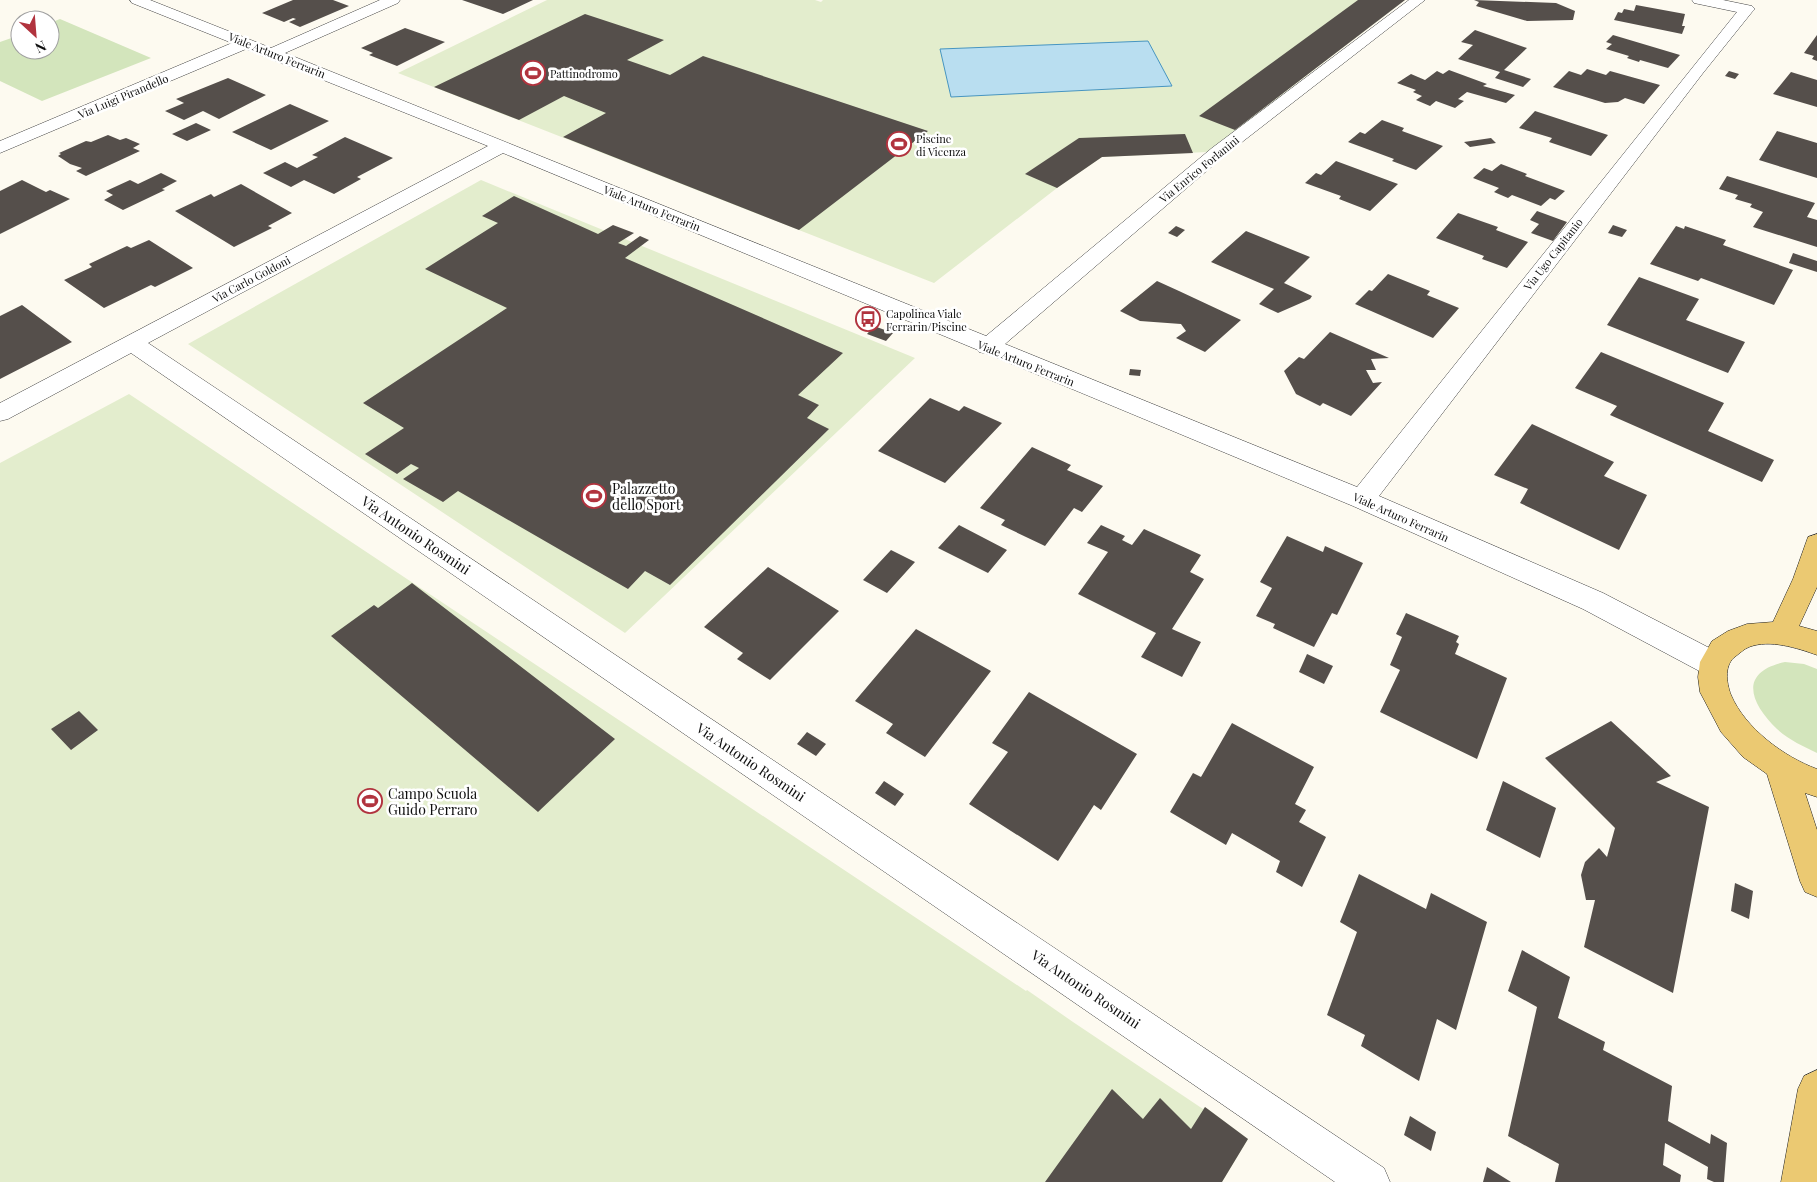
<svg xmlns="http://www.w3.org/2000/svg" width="1817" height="1182" font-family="'Playfair Display',serif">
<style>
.green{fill:#d3e5bc}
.pitch{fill:#e3edcd}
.water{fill:#b9def0;stroke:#4795c0}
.building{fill:#554f4b}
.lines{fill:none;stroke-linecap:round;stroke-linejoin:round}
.minor-casing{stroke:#414141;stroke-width:1}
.primary-casing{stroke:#1f1f1f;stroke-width:1}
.minor{fill:#fff;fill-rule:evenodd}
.primary{fill:#ebc972;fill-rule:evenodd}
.labels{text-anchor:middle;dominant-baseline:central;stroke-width:5;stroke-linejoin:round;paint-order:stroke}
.far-street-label{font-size:11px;fill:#0e0e0e;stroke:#fff}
.far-poi-label{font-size:11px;fill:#0e0e0e;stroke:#fff;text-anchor:start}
.poi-label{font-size:14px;fill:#0e0e0e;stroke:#fff;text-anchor:start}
.street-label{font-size:14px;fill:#0e0e0e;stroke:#fff}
</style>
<rect width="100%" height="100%" fill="#fdfaf0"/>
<path class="green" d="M60 19 151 58 42 101 0 81V42L20 35V50H50V23Z
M1785 662 1804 664 1817 669V753C1803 746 1789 740 1777 729 1750 703 1738 672 1785 662Z"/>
<path class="pitch" d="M547 0H815L821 2 823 0H1405L1207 152 1102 157 1057 188 934 283 398 73Z
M481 180 915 358 625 633 188 344Z
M129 394 1026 991 1027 990 1073 1022 1203 1109 1205 1107 1248 1139 1222 1182H0V463Z"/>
<path class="water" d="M1148 41 1172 86 951 97 940 49Z"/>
<path class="building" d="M293 0H333L349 6 300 27 289 22 296 19 293 18 284 22 262 13Z
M462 0H533L503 14Z
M1358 0H1405L1235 130 1199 116Z
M1474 0 1556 3 1575 11 1573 20 1527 21 1476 6 1479 2Z
M1636 5 1685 14 1682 26H1685L1682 34 1614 20 1618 12 1622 13 1624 9 1634 11Z
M585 14 664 40 627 60 670 75 703 56 928 131 799 230 563 137 606 113 564 96 519 120 434 87Z
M405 28 445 42 397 66 369 55 373 53 361 48Z
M1475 30 1527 48 1504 70 1531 79 1523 87 1495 78 1500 72 1458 59 1473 45 1461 42Z
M1613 35 1680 55 1668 68 1640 60 1639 62 1627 58 1629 56 1606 49 1612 44 1606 42Z
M1817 35V61L1812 59 1814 56 1804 53Z
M1587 69 1606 75 1610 71 1660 85 1644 104 1625 98 1618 102 1605 103 1553 87 1569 71 1581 75Z
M1449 70 1487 84 1483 86 1515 95 1506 103 1467 92 1458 99 1464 101 1455 108 1436 101 1430 106 1416 100 1422 96 1413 92 1416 90 1397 83 1411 74 1425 80 1437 71 1443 74Z
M1729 71 1739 74 1735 79 1725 76Z
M1791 72 1817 80V107L1773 94Z
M228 78 266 95 219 119 203 111 184 120 165 111 184 103 176 99Z
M290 104 329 121 271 150 232 132Z
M1535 111 1608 135 1591 156 1549 142 1552 138 1519 128Z
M1382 120 1404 128 1402 131 1443 146 1416 170 1392 161 1394 159 1348 142 1360 132 1365 134Z
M196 123 211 130 187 141 172 134Z
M1777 131 1817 143V178L1759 160Z
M1185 134 1193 153 1102 157 1057 188 1025 174 1079 138Z
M108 135 120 140 126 138 140 144 133 148 140 151 86 176 76 171 82 168 70 164 58 156 61 154 59 153 86 141 91 142Z
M345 137 393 158 357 177 361 179 334 194 304 180 291 187 263 173 285 162 297 168 318 157 312 155Z
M1491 138 1496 143 1470 147 1464 142Z
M1336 161 1398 184 1370 211 1339 199 1341 196 1305 183 1316 173 1321 175Z
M1501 164 1527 174 1525 176 1565 191 1555 200 1550 198 1541 206 1512 195 1508 198 1494 192 1499 188 1473 178 1484 168 1492 171Z
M161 173 177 181 162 189 165 190 123 210 104 200 113 195 106 191 130 180 138 184Z
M1727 176 1815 203 1807 217 1817 220V247L1753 227 1763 212 1750 207 1752 204 1735 199 1738 195 1719 189Z
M22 180 46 192 50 190 70 199 0 234V191Z
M241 184 292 213 268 226 272 228 234 247 175 211 211 194 214 197Z
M514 196 598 234 613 225 634 233 618 243 626 246 640 236 649 240 625 258 843 353 798 395 819 405 807 418 829 429 670 585 645 571 628 589 458 491 443 502 403 479 419 468 411 464 397 474 365 454 404 428 363 403 507 308 425 269 498 223 482 216Z
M1537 211 1567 222 1553 241 1531 233 1539 224 1530 220Z
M1458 213 1498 227 1496 230 1528 242 1507 268 1482 259 1484 256 1436 238Z
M1613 225 1627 230 1622 237 1608 233Z
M1176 226 1185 230 1177 237 1168 233Z
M1676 226 1684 229 1685 226 1726 240 1723 245 1793 270 1774 305 1701 278 1698 281 1650 264Z
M1246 231 1310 257 1284 283 1312 296 1310 299 1278 313 1259 304 1274 289 1211 262Z
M149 240 193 268 155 287 151 285 104 308 64 280 92 267 89 264 127 246 131 248Z
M1793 253 1817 261V272L1789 263Z
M1388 274 1430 291 1427 295 1459 308 1433 338 1355 304 1369 290 1372 291Z
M1639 277 1699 299 1686 320 1745 342 1728 373 1607 325Z
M1157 281 1179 291 1241 320 1205 352 1176 338 1186 331 1181 324 1140 321 1120 311Z
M22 305 72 342 0 379V316Z
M874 326 893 333 886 341 867 334Z
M1330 332 1389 358 1371 359 1376 370H1366L1373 383 1382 382 1351 416 1323 403 1320 406 1296 394 1284 371 1299 357 1304 359Z
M1601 352 1724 403 1708 431 1774 460 1762 482 1610 415 1617 406 1575 388Z
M1130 369 1141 370 1140 376 1129 375Z
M930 398 959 411 964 406 1002 423 945 483 878 451Z
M1532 424 1614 462 1604 476 1647 495 1619 550 1520 503 1528 489 1494 475Z
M1032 447 1071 465 1067 470 1103 486 1082 512 1074 508 1045 546 1001 525 1005 520 980 508Z
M959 525 1007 550 988 573 938 548Z
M1101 525 1125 536 1122 540 1132 545 1144 529 1201 555 1190 572 1204 579 1172 629 1201 642 1182 677 1141 657 1156 633 1078 594 1108 552 1087 543Z
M1287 536 1323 552 1325 546 1363 563 1337 615 1332 613 1314 647 1273 628 1275 624 1256 616 1272 588 1260 582Z
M891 550 915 562 887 593 863 580Z
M768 567 839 611 770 680 737 659 743 653 704 627Z
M412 583 615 739 538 812 331 636 374 605 378 608Z
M1406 613 1459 636 1456 642 1459 644 1455 654 1507 678 1477 759 1380 712 1400 670 1390 665 1402 637 1396 634Z
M916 629 991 671 925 757 886 733 893 724 855 701Z
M1307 654 1333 666 1324 684 1299 672Z
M1029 692 1137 754 1101 810 1094 805 1058 861 969 804 1008 752 992 743Z
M79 711 98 730 71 750 51 729Z
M1611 721 1671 776 1656 782 1709 807 1673 993 1584 947 1595 900H1586L1581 875 1585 862 1599 848 1607 857 1615 828 1545 758Z
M1232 723 1314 767 1295 804 1306 810 1299 822 1326 837 1302 887 1276 872 1280 861 1232 833 1226 845 1170 812 1193 773 1201 777Z
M807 732 826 744 816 756 797 744Z
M884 781 904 794 895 806 875 793Z
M1503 781 1556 808 1540 858 1486 830Z
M1359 874 1426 909 1431 893 1487 922 1456 1030 1437 1019 1419 1081 1361 1046 1365 1035 1327 1015 1357 932 1340 922Z
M1735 883 1753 891 1749 919 1731 911Z
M1522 950 1570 977 1558 1018 1605 1042 1603 1050 1672 1086 1668 1121 1710 1144 1711 1134 1727 1143 1724 1182H1714L1707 1179 1708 1167 1665 1143 1663 1165 1681 1175 1680 1182H1555L1559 1164 1508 1136 1537 1007 1508 991Z
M1112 1089 1143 1119 1160 1098 1191 1129 1205 1107 1248 1139 1222 1182H1045Z
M1410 1116 1436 1132 1431 1151 1404 1135Z
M1487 1167 1511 1182H1483Z"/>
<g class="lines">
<defs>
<path id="minor" d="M130 0H150L271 48 380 0H400L398 3 285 53 986 336 1212 148 1409 0H1425L1224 156 1005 344 1357 487 1737 12 1694 3 1692 0H1723L1752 6 1755 9 1752 12 1703 73 1379 496 1603 593 1723 655 1728 664 1723 673 1713 676 1703 673 1583 609 1353 506 988 354 979 352 978 350 503 153 148 343 1384 1168 1390 1182H1335L131 353 8 419 0 421V403L488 146 246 49 0 153V141L232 43 132 3Z"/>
<path id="primary" d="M1817 534V587L1799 626 1817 631V655C1797 648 1770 639 1749 647 1744 649 1740 653 1736 656 1724 664 1726 682 1731 695 1745 728 1784 757 1817 769V797L1805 793 1817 830V897L1805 892 1800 881 1767 774 1743 757 1721 732 1700 692 1698 677 1700 662 1712 641 1728 631 1747 624 1773 622 1793 579 1808 537Z
M1817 1070V1182H1781L1798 1089 1804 1076Z"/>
</defs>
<use href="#minor" class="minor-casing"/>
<use href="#primary" class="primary-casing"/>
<use href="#minor" class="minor"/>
<use href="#primary" class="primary"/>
</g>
<defs>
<symbol id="stadium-ring" viewBox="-11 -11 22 22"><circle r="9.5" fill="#fff" stroke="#b1333e" stroke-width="1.5"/><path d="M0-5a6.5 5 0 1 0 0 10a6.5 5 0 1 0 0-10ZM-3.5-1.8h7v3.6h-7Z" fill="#b1333e"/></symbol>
<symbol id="bus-ring" viewBox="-11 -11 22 22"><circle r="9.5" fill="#fff" stroke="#b1333e" stroke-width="1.5"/><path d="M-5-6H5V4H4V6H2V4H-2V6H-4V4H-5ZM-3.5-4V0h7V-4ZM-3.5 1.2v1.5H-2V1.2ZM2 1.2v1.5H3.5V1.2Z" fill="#b1333e"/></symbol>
</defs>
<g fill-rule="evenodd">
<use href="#stadium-ring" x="519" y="59" width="28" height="28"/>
<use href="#stadium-ring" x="885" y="130" width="28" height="28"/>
<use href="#bus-ring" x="854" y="305" width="28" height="28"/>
<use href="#stadium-ring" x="580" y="482" width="28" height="28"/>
<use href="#stadium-ring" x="356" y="787" width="28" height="28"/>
</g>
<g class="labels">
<g class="far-street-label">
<text transform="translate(277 55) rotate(22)">Viale Arturo Ferrarin</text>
<text transform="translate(123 96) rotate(-23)">Via Luigi Pirandello</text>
<text transform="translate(1199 169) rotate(-39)">Via Enrico Forlanini</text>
<text transform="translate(652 208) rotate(22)">Viale Arturo Ferrarin</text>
<text transform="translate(1553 254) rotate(-52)">Via Ugo Capitanio</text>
<text transform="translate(251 279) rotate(-28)">Via Carlo Goldoni</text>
<text transform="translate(1026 363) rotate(22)">Viale Arturo Ferrarin</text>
<text transform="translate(1401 517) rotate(24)">Viale Arturo Ferrarin</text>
</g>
<g class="far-poi-label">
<text x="550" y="73">Pattinodromo</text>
<text x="916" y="138">Piscine<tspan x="916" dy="13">di Vicenza</tspan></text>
<text x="886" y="313">Capolinea Viale<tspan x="886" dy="13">Ferrarin/Piscine</tspan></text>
</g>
<g class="poi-label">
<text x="612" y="488">Palazzetto<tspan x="612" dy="16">dello Sport</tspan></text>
<text x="388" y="793">Campo Scuola<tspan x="388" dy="16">Guido Perraro</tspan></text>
</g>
<g class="street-label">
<text transform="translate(416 535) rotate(34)">Via Antonio Rosmini</text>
<text transform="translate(751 762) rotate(34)">Via Antonio Rosmini</text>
<text transform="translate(1086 989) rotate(34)">Via Antonio Rosmini</text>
</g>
</g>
<g transform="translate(35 35) rotate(154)"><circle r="24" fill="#ffffff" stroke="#9f9f9f"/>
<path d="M0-4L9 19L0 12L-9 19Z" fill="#b1333e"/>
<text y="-8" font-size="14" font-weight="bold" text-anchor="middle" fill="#0e0e0e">N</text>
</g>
</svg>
